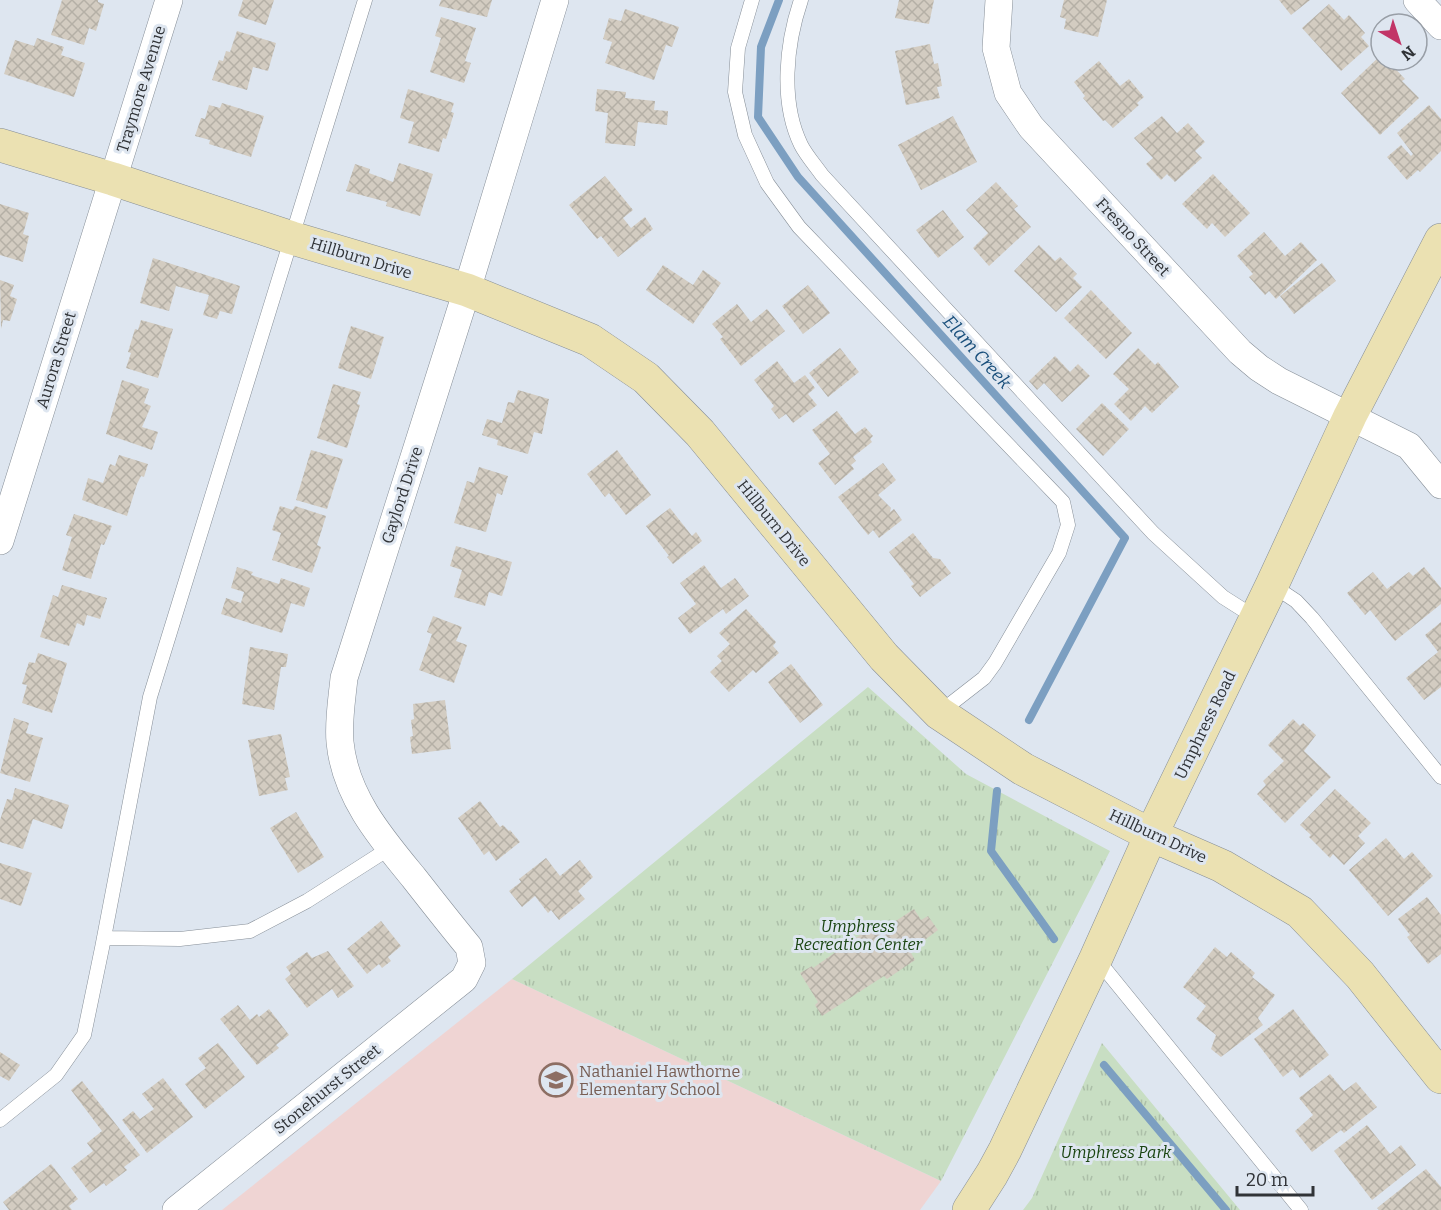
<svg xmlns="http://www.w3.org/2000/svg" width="1441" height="1210" font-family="Bitter,serif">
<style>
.education{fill:#efd4d3}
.park{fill:url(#park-tufts)}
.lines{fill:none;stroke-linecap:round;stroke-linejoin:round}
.stream{stroke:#7c9fc1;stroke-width:8}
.building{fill:url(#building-cross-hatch)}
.lane-casing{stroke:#868e97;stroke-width:15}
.street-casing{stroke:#868e97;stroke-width:28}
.secondary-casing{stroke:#868e97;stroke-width:34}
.lane{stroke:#fff;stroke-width:14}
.street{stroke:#fff;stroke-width:27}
.secondary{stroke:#ebe1b2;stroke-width:33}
.labels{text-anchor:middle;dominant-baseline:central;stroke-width:6;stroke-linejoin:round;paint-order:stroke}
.street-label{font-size:16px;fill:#303337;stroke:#dee6f0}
.park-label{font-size:16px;font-style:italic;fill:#1a4511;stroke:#dee6f0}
.education-label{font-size:16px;fill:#785e54;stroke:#dee6f0;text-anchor:start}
.water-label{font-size:18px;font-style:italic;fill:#194f7b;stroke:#dee6f0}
</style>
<defs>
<pattern id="park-tufts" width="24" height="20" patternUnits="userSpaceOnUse" patternTransform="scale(1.5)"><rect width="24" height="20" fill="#c8dec3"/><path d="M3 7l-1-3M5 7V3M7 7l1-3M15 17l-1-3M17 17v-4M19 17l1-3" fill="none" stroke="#acbfa8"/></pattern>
<pattern id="building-cross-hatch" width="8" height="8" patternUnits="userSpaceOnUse" patternTransform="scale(1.5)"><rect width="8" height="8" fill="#d3ccc1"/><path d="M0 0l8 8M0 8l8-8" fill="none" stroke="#b5b0a6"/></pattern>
</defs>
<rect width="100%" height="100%" fill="#dee6f0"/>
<path class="education" d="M512 979 941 1181 920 1210H222Z"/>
<path class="park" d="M868 687 966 774 1110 851 941 1181 512 979Z
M1102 1043 1240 1210H1023L1032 1198Z"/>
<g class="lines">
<path class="stream" d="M779 0 761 47 758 117 798 177 1125 538 1029 720
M997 791 991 851 1054 939
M1104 1065 1226 1210"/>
</g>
<path class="building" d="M62 0H98V2L104 4 96 31 89 28 84 45 51 35Z
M243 0H274L266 25 238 16Z
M441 0H492L487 17 439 6Z
M899 0H934L929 24 895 18Z
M1064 0H1107L1098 37 1064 29 1066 19 1060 17Z
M1279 0H1310L1291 15Z
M1329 4 1344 20 1349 15 1365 33 1361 37 1369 46 1341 71 1302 28Z
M625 9 679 27 672 47 666 45 654 80 605 63 612 42 603 39 609 18 621 21Z
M441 17 476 28 465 61 471 63 464 83 430 72 441 38 435 36Z
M237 31 276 43 268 71 253 67 247 90 212 80 219 60 223 61 226 51 230 52Z
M37 38 64 47 61 55 85 63 74 97 4 74 15 40 34 46Z
M930 44 934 64 938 63 942 86 937 87 940 98 906 105 895 51Z
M1381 55V60H1387L1405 79 1402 81 1419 98 1380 135 1341 93Z
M1099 61 1120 86 1129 79 1144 97 1137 103 1139 105 1113 128 1105 120 1103 121 1083 98 1085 96 1074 82Z
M408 89 454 103 451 112 454 113 446 139 443 138 439 152 408 143 414 122 400 118Z
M597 89 626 92 625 98 655 101 654 110 668 111 667 125 638 122 635 146 605 143 608 113 595 111Z
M222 103 264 116 251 157 209 144 210 140 195 136 201 118 205 119 209 105 220 108Z
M1429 105 1441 119V151L1420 172 1418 170 1407 180 1387 157 1401 145 1411 156 1413 154 1397 133Z
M953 116 977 162 921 190 898 145Z
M1162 116 1177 133 1188 123 1205 142 1195 151 1202 158 1175 182 1167 174 1161 180 1146 164 1153 158 1134 138Z
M399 163 433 174 420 216 386 206 387 202 346 191 355 164 370 169 369 173 393 182Z
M1213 174 1250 213 1225 237 1212 223 1207 229 1182 204Z
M605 176 633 210 623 218 631 228 645 217 653 229 618 257 601 236 597 239 569 205Z
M996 182 1018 206 1014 209 1031 227 989 266 973 248 988 233 966 210Z
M0 204 29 213 23 234 29 236 23 262 0 255Z
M943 210 964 237 938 258 916 230Z
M1264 232 1285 256 1301 242 1317 260 1276 299 1269 291 1265 295 1249 277 1253 274 1237 256Z
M1039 245 1055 261 1060 257 1077 274 1073 278 1082 287 1056 312 1014 271Z
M153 258 240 286 232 314 220 311 217 319 203 315 209 295 176 286 169 311 140 303Z
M1322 263 1336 281 1294 314 1280 296Z
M663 265 693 285 703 270 721 283 693 324 646 290Z
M0 280 14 285 10 296 17 299 10 321 3 320 1 329Z
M808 285 830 313 803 334 782 306Z
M1091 290 1132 333 1106 359 1064 318Z
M737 304 751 322 767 309 785 331 741 366 720 339 723 337 712 324Z
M141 320 173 329 158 378 126 368 131 353 128 352 135 329 138 330Z
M351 326 384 337 371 379 338 368Z
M840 348 859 372 828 397 809 373Z
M1138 348 1155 365 1158 362 1179 387 1152 413 1145 406 1131 421 1114 404 1129 389 1113 374Z
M1055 356 1070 372 1078 364 1090 376 1062 402 1044 383 1037 390 1029 381Z
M777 361 794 383 805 375 815 388 808 394 817 405 793 423 786 414 779 419 771 409 774 406 754 380Z
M122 380 149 389 144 403 151 406 142 427 158 432 152 450 106 434Z
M333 384 361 392 357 404 360 405 347 448 317 438Z
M518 390 549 399 542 434 534 432 528 454 497 445 498 440 482 435 487 419 502 423 508 402 514 403Z
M1102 403 1129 429 1103 456 1076 429Z
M837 411 855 434 865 427 873 436 870 439 872 442 853 457 856 461 851 465 854 469 835 485 818 463 830 454 812 430Z
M311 450 343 459 327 509 296 500Z
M617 450 651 495 626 515 609 493 605 497 587 474Z
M119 455 148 464 144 477 141 476 137 484 127 516 82 500 88 478 103 483 110 464 115 466Z
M883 463 896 480 878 495 891 508 890 512 894 509 902 520 879 538 873 530 868 535 838 497Z
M479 467 508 476 502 495 497 493 486 532 454 523 467 481 474 483Z
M280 506 293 510 295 506 326 516 317 545 321 547 312 573 272 560 281 533 272 530Z
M670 508 692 536 696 532 702 541 673 564 667 557 669 556 646 526Z
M74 514 112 526 104 545 101 544 91 579 62 570 72 537 66 535Z
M913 533 933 558 940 559 951 573 920 597 911 586 914 584 889 552Z
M456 546 512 562 502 596 489 592 485 606 454 597 462 570 450 566Z
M704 565 721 588 735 578 749 596 726 614 723 609 690 634 678 618 696 604 680 583Z
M237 567 253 572 251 575 279 584 281 578 310 588 304 607 291 603 282 633 221 614 226 598 241 603 244 592 231 588Z
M1424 567 1441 588V604L1395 641 1370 610 1365 615 1347 593 1373 572 1387 589 1409 572 1413 576Z
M62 585 107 598 100 619 87 615 84 626 77 623 69 646 40 637 53 595 58 597Z
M746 609 776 642 773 646 779 653 756 673 753 670 729 692 710 672 722 661 717 656 730 644 719 633Z
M433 616 462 627 456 641 467 645 454 683 419 670 432 634 427 632Z
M1441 622V687L1424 700 1406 678 1438 652 1425 635Z
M250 647 288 654 286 667H281L274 710 242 704Z
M38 653 67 663 52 713 22 703 27 685 22 684 29 662 35 663Z
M791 664 823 705 800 723 768 682Z
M445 700 451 749 412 754 410 737 413 736 411 720 414 719 413 704Z
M14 718 29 723 26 733 43 738 30 782 0 773Z
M1293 719 1300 726 1303 723 1316 735 1304 751 1331 777 1285 823 1257 794 1266 785 1263 781 1284 761 1268 745Z
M281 734 290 777 285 778 288 790 259 796 248 740Z
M15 788 69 805 62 829 33 819 23 849 0 842V820L7 799 12 800Z
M1335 789 1371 823 1358 836 1365 843 1344 865 1333 854 1330 858 1309 837 1311 835 1300 825Z
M480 801 500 827 503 825 509 831 510 830 520 842 496 861 489 851 484 855 458 818Z
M296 812 324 857 298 873 270 828Z
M1386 838 1404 859 1412 852 1433 876 1388 916 1349 870Z
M546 858 560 876 580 860 593 877 578 891 585 899 559 920 551 910 548 913 535 896 522 907 509 891 521 882 519 879Z
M0 863 32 873 21 906 0 899Z
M1427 897 1441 915V954L1428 964 1407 937 1410 935 1398 919Z
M914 909 921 920 928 916 938 930 910 951 915 960 887 979 884 976 822 1016 815 1005 818 1002 800 973 812 966 813 968 877 923 882 930Z
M381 921 401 946 388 957 391 961 382 968 379 964 367 974 347 949Z
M1215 947 1227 957 1231 952 1255 973 1252 977 1275 995 1258 1018 1263 1025 1221 1057 1211 1049 1216 1035 1196 1019 1206 1006 1183 987Z
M328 951 354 986 338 998 332 989 307 1008 285 979 291 974 286 967 307 952 312 958Z
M238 1005 250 1020 257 1014 259 1017 269 1009 289 1035 276 1045 279 1048 257 1065 220 1019Z
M1293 1009 1329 1055 1300 1078 1293 1069 1283 1077 1254 1039Z
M218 1043 245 1077 205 1109 185 1084 206 1068 198 1058Z
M0 1052 20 1065 9 1081 0 1076Z
M1330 1074 1344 1091 1356 1082 1377 1107 1344 1133 1341 1130 1312 1152 1295 1131 1313 1115 1299 1098Z
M163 1078 193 1117 147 1153 122 1120 133 1111 140 1119 154 1109 142 1094Z
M82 1081 140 1155 124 1167 127 1170 106 1186 104 1183 90 1193 71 1168 93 1151 87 1143 102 1131 71 1090Z
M1367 1125 1390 1154 1401 1145 1416 1165 1372 1200 1334 1151Z
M51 1164 78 1199 69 1206 72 1210H9L3 1202Z
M1426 1169 1441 1187V1210H1379L1377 1208Z"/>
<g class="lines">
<defs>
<path id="lane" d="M752 0 738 48 735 92 745 135 767 183 799 227 1063 502 1068 525 1059 553 995 663 984 678 939 713
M801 0C786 44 780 102 801 145 806 155 815 165 822 175L1153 533 1223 597 1256 618
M1272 585 1296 601 1312 618 1441 777
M104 938 180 939 250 931 307 901 390 848
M1096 958 1301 1210
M0 1120 56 1075 84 1035 102 948 150 697 365 0"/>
<path id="street" d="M999 0 996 48 1008 93 1031 127 1240 352 1259 368 1279 381 1409 446 1441 485
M1417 0 1441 26
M0 541 169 0
M176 1210 464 979 472 963 469 947C450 924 432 901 414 878 381 838 345 796 340 742 338 721 342 699 344 678L467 290 555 0"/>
<path id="secondary" d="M0 145 113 179 292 238 467 290 590 340 646 378 700 433 884 657 939 713 1023 769 1151 835 1222 866 1300 912 1360 975 1441 1077
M969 1210 992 1174 1005 1150 1096 958 1151 835 1272 585 1350 416 1441 240"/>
</defs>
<use href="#lane" class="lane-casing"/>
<use href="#street" class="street-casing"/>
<use href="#secondary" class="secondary-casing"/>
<use href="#lane" class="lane"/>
<use href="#street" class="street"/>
<use href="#secondary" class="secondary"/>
</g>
<defs>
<symbol id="school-ring" viewBox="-11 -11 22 22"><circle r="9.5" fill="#dee6f0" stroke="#8d6e63" stroke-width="1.5"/><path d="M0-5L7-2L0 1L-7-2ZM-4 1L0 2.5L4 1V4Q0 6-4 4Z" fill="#8d6e63"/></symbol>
</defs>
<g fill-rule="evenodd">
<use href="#school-ring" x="537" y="1061" width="38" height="38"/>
</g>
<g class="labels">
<g class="street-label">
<text transform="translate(141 89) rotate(-73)">Traymore Avenue</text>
<text transform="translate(1133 237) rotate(47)">Fresno Street</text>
<text transform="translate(361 258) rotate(17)">Hillburn Drive</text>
<text transform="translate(56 360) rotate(-73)">Aurora Street</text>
<text transform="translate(402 495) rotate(-72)">Gaylord Drive</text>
<text transform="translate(774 523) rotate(51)">Hillburn Drive</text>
<text transform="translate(1205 725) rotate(-64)">Umphress Road</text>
<text transform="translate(1158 836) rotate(25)">Hillburn Drive</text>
<text transform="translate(327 1089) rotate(-39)">Stonehurst Street</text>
</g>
<g class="park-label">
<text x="858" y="926">Umphress<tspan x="858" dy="18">Recreation Center</tspan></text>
<text x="1116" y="1152">Umphress Park</text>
</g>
<g class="education-label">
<text x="579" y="1071">Nathaniel Hawthorne<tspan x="579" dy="18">Elementary School</tspan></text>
</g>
<g class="water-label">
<text transform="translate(977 352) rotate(48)">Elam Creek</text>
</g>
</g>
<g transform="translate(1399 42) rotate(141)"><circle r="28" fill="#dee6f0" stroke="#989ea6" stroke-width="1.5"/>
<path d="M0-4.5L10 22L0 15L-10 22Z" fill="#c23567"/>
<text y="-9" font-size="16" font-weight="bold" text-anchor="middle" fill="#303337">N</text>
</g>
<path d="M1237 1186v9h76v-9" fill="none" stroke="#303337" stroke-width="3"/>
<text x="1246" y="1186" font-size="18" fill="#303337" stroke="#dee6f0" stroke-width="4.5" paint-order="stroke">20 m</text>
</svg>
